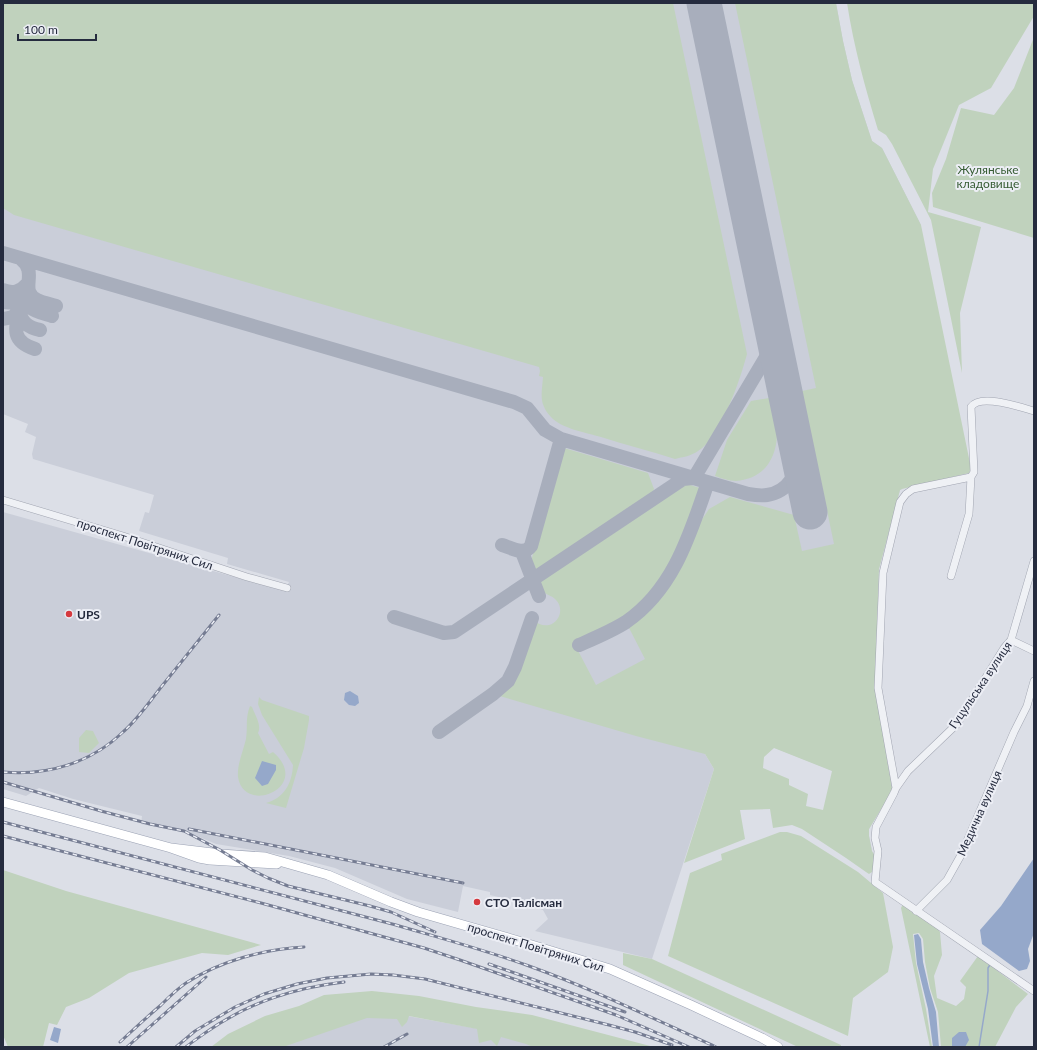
<svg xmlns="http://www.w3.org/2000/svg" width="1037" height="1050" font-family="Lato,sans-serif">
<style>
.built{fill:#caced9}
.green{fill:#c0d2bd;fill-rule:evenodd}
.water{fill:#95a8ca}
.lines{fill:none;stroke-linecap:round;stroke-linejoin:round}
.stream{stroke:#95a8ca;stroke-width:1.5}
.taxiway{stroke:#a8aebc;stroke-width:14}
.runway{stroke:#a8aebc;stroke-width:35}
.minor-casing{stroke:#a1a5b1;stroke-width:8}
.major-casing{stroke:#9ba2b4;stroke-width:10}
.minor{stroke:#eff1f5;stroke-width:7}
.major{stroke:#fff;stroke-width:9}
.rail-casing{stroke:#757c92;stroke-width:3}
.rail{stroke:#eceef5;stroke-width:1.5;stroke-dasharray:4.5;stroke-linecap:butt}
.poi-dot{fill:#d5393e;stroke:#eceef5;stroke-width:1.5}
.labels{text-anchor:middle;dominant-baseline:central;stroke-width:4;stroke-linejoin:round;paint-order:stroke}
.park-label{font-size:12px;fill:#355b32;stroke:#eceef5}
.street-label{font-size:12px;fill:#252b3e;stroke:#eceef5}
.poi-label{font-size:12px;font-weight:bold;fill:#252b3e;stroke:#eceef5;text-anchor:start}
</style>
<rect width="100%" height="100%" fill="#dcdfe7"/>
<path class="built" d="M3 3H836L843 41 852 80 872 141 882 148 921 225 902 489 900 490 879 569 878 578 875 687 892 788 889 796 869 829V836L872 851 838 773 775 748 705 754 714 769 652 959 535 931 548 919 543 910 523 903 490 895V892L463 886 458 912 407 899 335 868 289 856 216 844 192 834 141 824 142 816 73 799 39 788 26 796 3 789V512L285 591 289 582 227 564 228 558 139 531 145 512 149 513 154 495 33 459 32 454 36 437 25 432 28 424 3 414Z
M346 1005 580 1047H232Z"/>
<path class="green" d="M3 3H673L747 354C740 380 721 437 698 451 691 456 683 457 675 459 650 451 626 445 601 437 587 433 560 428 551 417 538 403 542 393 543 377L539 376 540 371 539 367 14 215 3 208Z
M735 3H836L843 41 852 80 872 141 882 148 921 225 971 468 969 473 902 489 900 490 879 569 875 687 892 788 889 796 869 829V836L872 851 875 856V865L872 872 869 874 866 872 846 858 802 829 792 825 773 828 770 809 740 810 745 839 684 863 714 769 705 754 636 736 496 695 510 682 517 668 534 621C538 624 543 626 549 625 560 622 564 608 556 600 553 596 549 596 545 593 542 591 541 586 539 582L687 484 700 488C683 543 667 590 615 622 603 630 588 636 574 643L596 685 645 659 628 626 649 609 661 595 673 579 685 559 697 527 709 509 730 497 794 515 802 551 834 544 802 391 816 388ZM774 748 832 771 823 810 806 806 808 794 789 785V779L763 768 764 757Z
M847 3H1034V16L991 88 959 105 933 169 928 212 981 227 960 313 962 373 931 220 892 144 886 135 878 130C865 87 854 48 847 3Z
M1034 37V238L933 207 932 193 946 159 961 108 994 115 1014 88Z
M769 398C772 409 777 424 777 435 776 460 763 479 736 481 729 481 721 478 715 476L727 440 751 401Z
M564 448 648 473 654 489 652 494 535 572 531 561Z
M259 697 262 700 309 716V720L304 748 286 808 266 803C284 798 292 784 293 765L262 715 258 704Z
M250 706 252 707C255 715 262 725 258 733L269 754 273 752C313 787 244 816 238 777 237 764 243 752 246 739 248 726 245 719 250 706Z
M86 730 93 731 99 743 89 753 79 752V738Z
M780 832H787L801 836 858 872 883 893 893 947 888 972 853 998 848 1036 668 956 690 873 722 860 721 854Z
M3 870 66 891 261 945 228 955 202 953 129 973 89 998 66 1007 57 1025 49 1023 43 1047H8L3 1035Z
M903 904 937 928 940 932 942 955 934 976 937 998 956 1006 964 999 966 987 960 981 978 956 1028 994 1016 1007 995 1047H941L938 1012 930 988 925 962 923 939 919 933 913 934 916 963 926 1009 932 1047H930L901 908Z
M623 953 652 959 841 1045V1047H798L623 965Z
M372 991 419 996 476 1007 532 1015 654 1047H533L526 1044 501 1037 497 1046 491 1040 479 1043 477 1029 409 1016 407 1022 402 1027 397 1019 367 1018 283 1047H211L228 1034 265 1016 299 1006 324 995Z"/>
<path class="water" d="M350 691 358 696 359 703 355 706 349 705 344 700 345 693Z
M262 761 276 765V770L268 784 262 786 255 778Z
M1034 858V933L1028 949 1030 961 1027 969 1019 971 982 944 980 930 1001 906Z
M918 934 921 939 923 962 929 988 936 1012 939 1047H933L928 1009 917 964 914 935Z
M54 1027 61 1029 58 1043 50 1040Z
M959 1032H966L969 1040 965 1047H952V1038Z"/>
<g class="lines">
<path class="stream" d="M979 1047 988 991V968L991 963"/>
<path class="taxiway" d="M3 253 514 402 527 408 545 430 561 439 748 494C754 495 761 496 767 495 788 492 799 473 798 453
M21 259C39 273 18 290 37 300 43 303 50 304 56 306
M3 290C13 294 20 292 27 284
M26 290C21 310 39 312 52 316
M3 302C13 304 20 301 25 292
M20 308C19 322 29 328 40 330
M20 309C15 329 11 341 35 349
M3 319 13 317 20 309
M694 478 775 342
M502 545C512 548 524 556 531 546L561 439
M522 552 539 596
M394 617 444 633 454 632 683 479 692 478
M579 645C595 638 612 631 626 622 674 589 690 534 708 482
M439 732 493 694 508 681 515 667 532 618"/>
<path class="runway" d="M704 3 810 512"/>
<defs>
<path id="minor" d="M3 500 123 536 247 577 287 588
M1034 561 1011 640 1004 648 957 724 908 771 896 788 894 793 876 827 875 838 878 851 875 882 1034 991
M951 576 969 514 971 477 974 472 971 407C980 393 1020 407 1034 411
M1011 640 1034 651
M896 788 878 688 883 573 900 502 906 494 913 489 971 477
M916 911 947 880 961 855 1014 732 1027 706 1034 681"/>
<path id="major" d="M3 802 171 848 199 858 210 860 277 864
M171 848 221 854 265 857 328 875 391 902 418 912 522 942 610 969 691 1005 762 1038 778 1047"/>
</defs>
<use href="#minor" class="minor-casing"/>
<use href="#major" class="major-casing"/>
<use href="#minor" class="minor"/>
<use href="#major" class="major"/>
<defs>
<path id="rail" d="M3 772C47 776 91 763 123 732 138 719 150 701 162 686 181 662 200 639 219 615
M3 782 101 811 150 824 184 831 220 850 252 870 268 878 288 886 370 906 391 912 435 932
M3 822 396 925C440 938 485 950 529 966 593 989 654 1019 716 1047
M189 829 463 883
M3 836 261 903 424 948 460 960 616 1015 689 1047
M489 964 625 1012
M120 1042C134 1029 147 1017 161 1005 169 997 177 989 186 983 220 961 264 949 304 947
M127 1047 206 977
M176 1047 195 1031 235 1007 264 994 297 984 327 978 371 974 393 975 425 979 609 1025 635 1032 672 1045
M186 1047C193 1041 201 1036 208 1031 250 1002 294 988 344 982
M384 1047 407 1034"/>
</defs>
<use href="#rail" class="rail-casing"/>
<use href="#rail" class="rail"/>
</g>
<g class="poi-dot">
<circle cx="69" cy="614" r="4"/>
<circle cx="477" cy="902" r="4"/>
</g>
<g class="labels">
<g class="park-label">
<text x="988" y="169">Жулянське<tspan x="988" dy="14">кладовище</tspan></text>
</g>
<g class="street-label">
<text transform="translate(145 544) rotate(18)">проспект Повітряних Сил</text>
<text transform="translate(980 685) rotate(-56)">Гуцульська вулиця</text>
<text transform="translate(979 813) rotate(-66)">Медична вулиця</text>
<text transform="translate(536 947) rotate(17)">проспект Повітряних Сил</text>
</g>
<g class="poi-label">
<text x="77" y="614">UPS</text>
<text x="485" y="902">СТО Талісман</text>
</g>
</g>
<rect width="1037" height="1050" fill="none" stroke="#252b3e" stroke-width="8"/>
<path d="M18 34v6h78v-6" fill="none" stroke="#252b3e" stroke-width="2"/>
<text x="24" y="34" font-size="12" fill="#252b3e" stroke="#eceef5" stroke-width="3" paint-order="stroke">100 m</text>
</svg>
